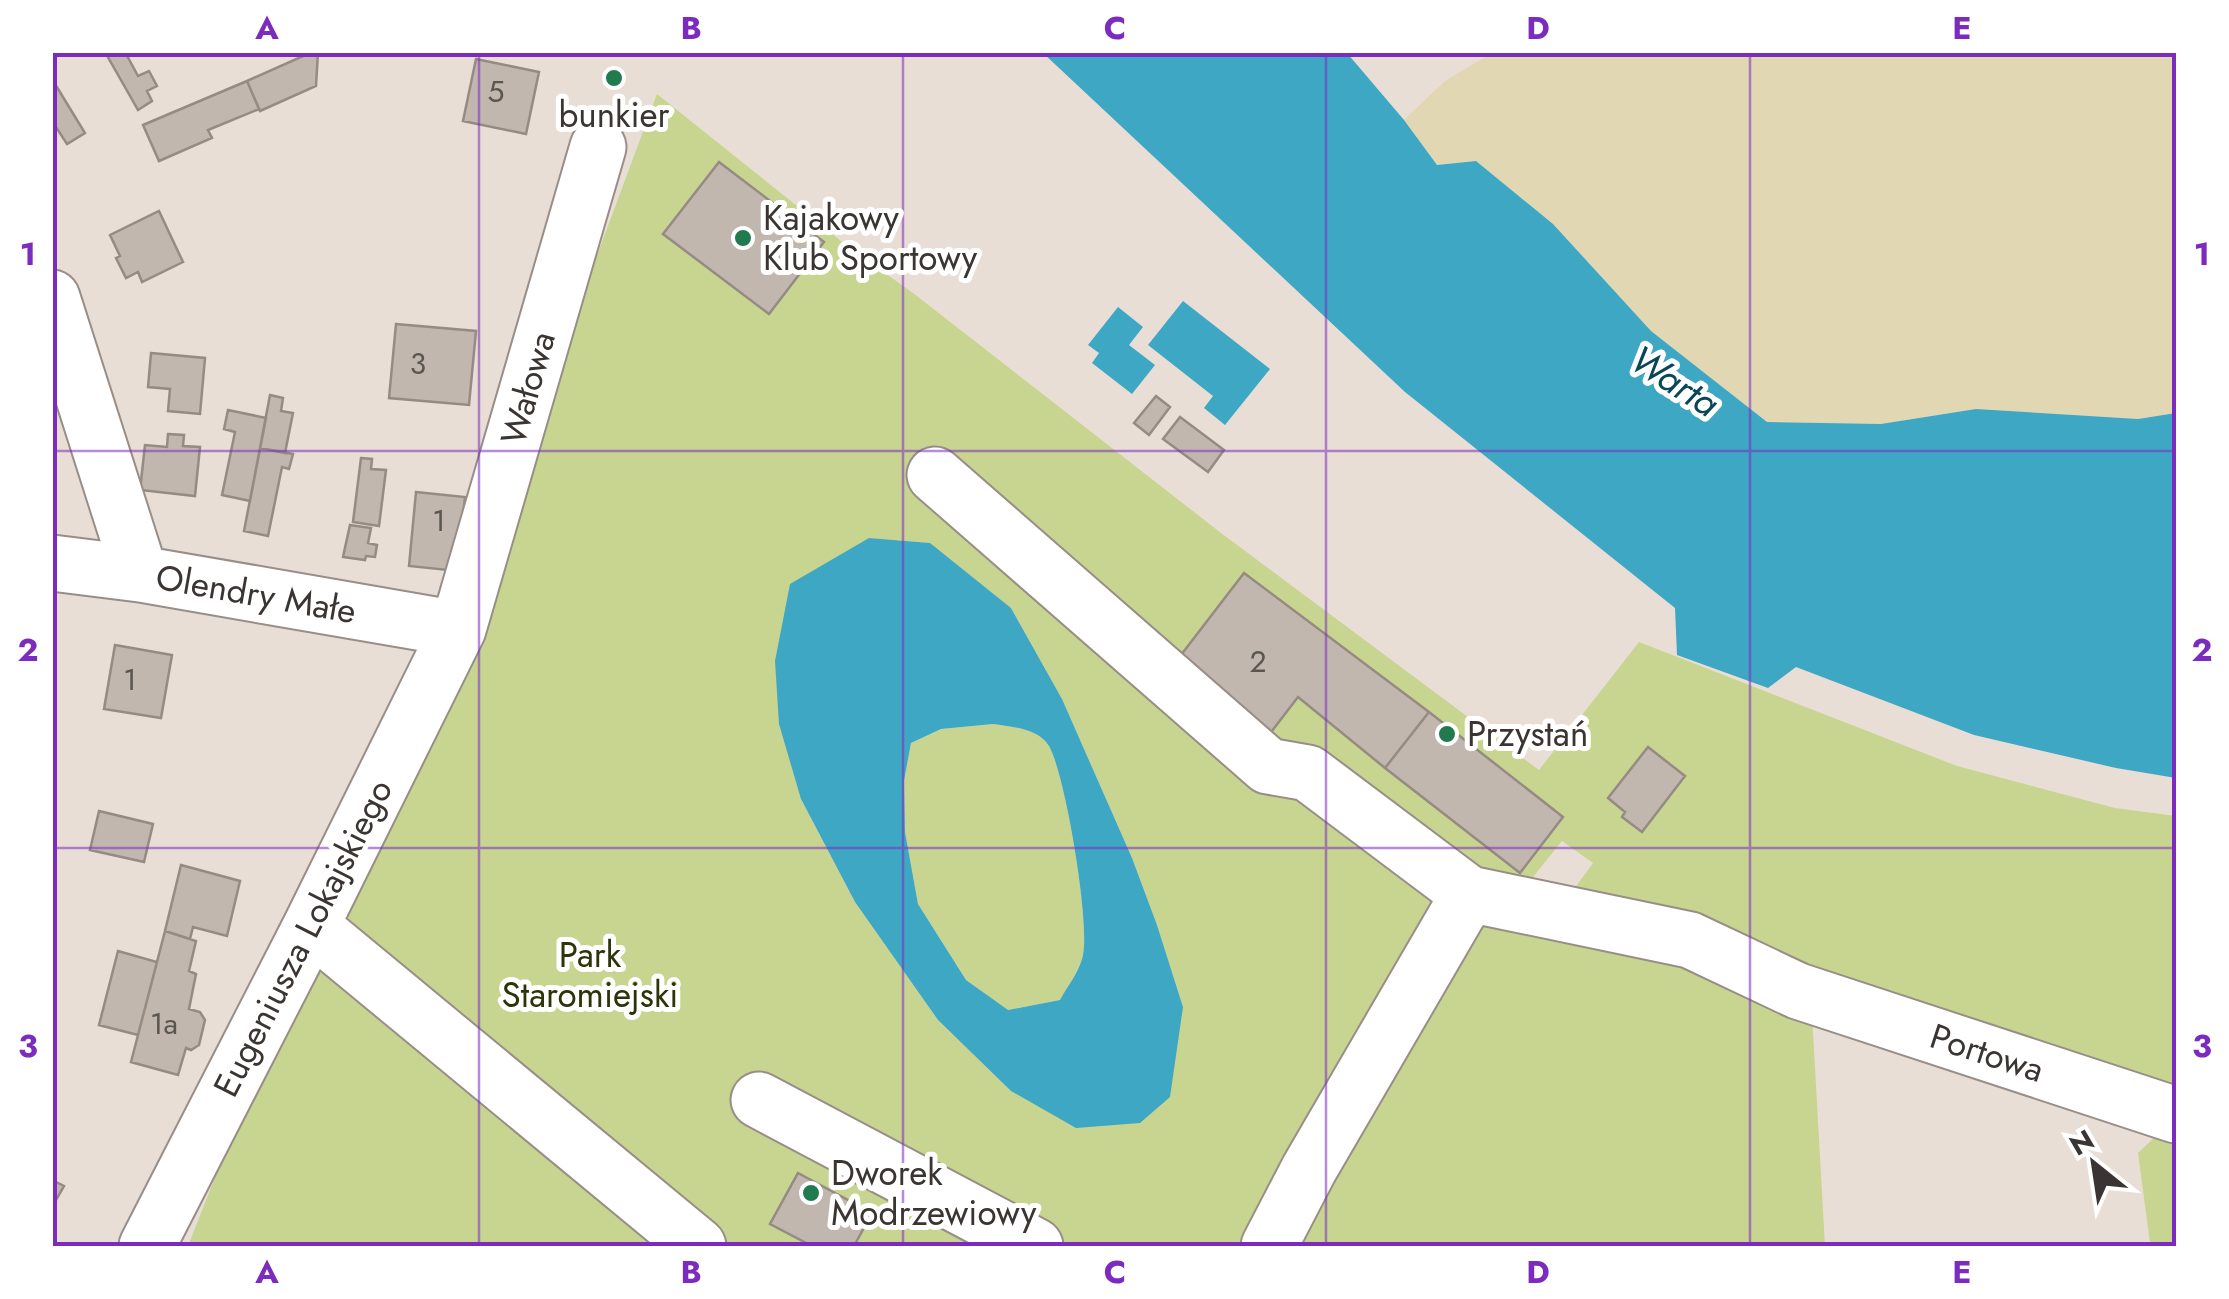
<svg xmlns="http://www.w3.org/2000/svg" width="2229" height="1299" font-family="Jost,sans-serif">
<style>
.green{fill:#c7d590;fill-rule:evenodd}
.sand{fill:#e1d7b2}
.water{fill:#3ea7c3;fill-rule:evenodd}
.building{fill:#c1b7af;stroke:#958b83;stroke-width:2.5}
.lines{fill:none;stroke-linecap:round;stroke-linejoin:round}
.minor-casing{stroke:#988e87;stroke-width:59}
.minor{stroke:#fff;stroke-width:55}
.grid{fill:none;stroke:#7b2cbf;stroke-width:2.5;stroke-opacity:0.55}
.poi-dot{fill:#217b4f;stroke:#fff;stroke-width:4}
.labels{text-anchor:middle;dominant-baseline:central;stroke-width:10;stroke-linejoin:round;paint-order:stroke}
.number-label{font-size:30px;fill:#5c5651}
.poi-label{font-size:35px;fill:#3a3532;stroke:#fff;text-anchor:start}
.street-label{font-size:35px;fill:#3a3532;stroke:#fff}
.park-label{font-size:35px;fill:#2d3409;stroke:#fff}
.water-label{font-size:38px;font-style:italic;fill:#084756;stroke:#fff}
.neatline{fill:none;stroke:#7b2cbf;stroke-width:4}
.grid-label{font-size:32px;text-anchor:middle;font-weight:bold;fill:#7b2cbf}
</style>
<rect width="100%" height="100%" fill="#e9ded6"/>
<path class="green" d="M657 94 846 245 913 293 1221 533 1539 770 1639 642 1957 766 2115 808 2176 816V1115L1811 996 1825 1246H188L305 949 458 629ZM868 538 929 543 1011 608 1062 699 1132 858 1157 925 1183 1007 1011 1091 938 1020 855 902 801 799ZM1562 841 1593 863 1574 889 1529 882Z
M993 724C1012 727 1038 728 1049 746 1065 773 1092 931 1082 959 1077 973 1067 987 1060 1000L1007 1010 966 980 918 904 905 832 904 781 911 743 941 729Z
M2176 1117V1246H2130L2150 1243 2138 1153Z"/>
<path class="sand" d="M1492 53H2176V413L2138 419 1976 409 1881 424 1767 422 1651 331 1553 224 1476 161 1437 165 1404 120 1445 81Z"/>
<path class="water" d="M1043 53H1347L1404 120 1437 165 1476 161 1553 224 1651 331 1767 422 1881 424 1976 409 2138 419 2176 413V778L2116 768 1974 735 1796 667 1768 688 1677 655 1675 608 1405 392Z
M1183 301 1270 369 1225 425 1204 408 1213 396 1148 345Z
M1118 307 1143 327 1129 345 1155 365 1132 394 1092 363 1099 353 1088 345Z
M869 538 930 543 1011 608 1062 699 1132 858 1157 925 1183 1007 1170 1097 1140 1123 1076 1128 1011 1091 938 1020 855 902 801 799 779 724 775 661 790 584ZM993 724C1012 727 1038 728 1049 746 1065 773 1092 931 1082 959 1078 973 1067 987 1060 1000L1008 1010 966 980 918 904 905 832 904 781 911 743 941 729Z"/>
<path class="building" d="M105 52H125L138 76 149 71 157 86 147 91 152 101 138 110Z
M312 52H318L316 86 260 111 247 81Z
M476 59 539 72 526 134 463 121Z
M52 79 85 133 67 144 52 121Z
M247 81 259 109 208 130 212 138 159 161 143 125Z
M719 162 824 242 769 314 663 234Z
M159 211 183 262 142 282 138 272 126 278 116 258 120 256 110 235Z
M396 324 476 331 469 405 389 398Z
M151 353 205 358 200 414 168 411 170 389 148 387Z
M270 395 283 398 281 411 293 413 285 453 260 448Z
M1156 396 1170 407 1149 435 1134 423Z
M228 410 266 418 250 501 222 495 235 432 224 429Z
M1180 417 1224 450 1208 472 1163 439Z
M168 434 184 435 183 446 200 447 195 496 140 490 145 445 167 447Z
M260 448 293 454 289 469 282 467 268 536 244 531Z
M361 458 372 459 371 469 386 470 379 526 353 522Z
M416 492 465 497 457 571 409 566Z
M350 525 371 528 368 543 377 545 375 557 366 556 365 560 343 557Z
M1244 573 1429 712 1385 768 1298 697 1265 740 1171 668Z
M115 645 172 655 161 718 104 709Z
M1429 712 1563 817 1520 873 1385 768Z
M1648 747 1685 776 1642 832 1622 817 1625 812 1608 798Z
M99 811 153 824 144 862 90 850Z
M181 865 240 881 227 936 193 927 190 939 165 931Z
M165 931 196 941 189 971 196 974 189 1009 200 1012 205 1020 199 1045 191 1050 186 1048 178 1075 131 1062Z
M118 951 157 962 138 1035 99 1025Z
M798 1173 872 1213 854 1246H812L770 1224Z
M52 1180 64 1186 52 1207Z"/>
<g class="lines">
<defs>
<path id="minor" d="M52 298 140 574
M935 475 1268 766 1308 773 1469 894 1690 940 1798 991 2176 1115
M52 563 140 574 458 629
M311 926 698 1246
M759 1100 1035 1246
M147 1246 311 926 458 629 598 147
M1269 1246 1309 1169 1469 894"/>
</defs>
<use href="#minor" class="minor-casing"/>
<use href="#minor" class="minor"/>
</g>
<path class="grid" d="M479 52V1246M903 52V1246M1326 52V1246M1750 52V1246M52 451H2176M52 848H2176"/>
<g class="poi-dot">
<circle cx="614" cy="78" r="10"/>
<circle cx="743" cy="238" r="10"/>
<circle cx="1447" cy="734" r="10"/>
<circle cx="811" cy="1193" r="10"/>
</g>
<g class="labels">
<g class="number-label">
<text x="496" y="91">5</text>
<text x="418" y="363">3</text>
<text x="439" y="520">1</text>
<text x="1258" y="661">2</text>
<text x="130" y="679">1</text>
<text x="164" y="1023">1a</text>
</g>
<g class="poi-label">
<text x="614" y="115" text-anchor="middle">bunkier</text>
<text x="763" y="218">Kajakowy<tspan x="763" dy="40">Klub Sportowy</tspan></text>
<text x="1467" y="734">Przystań</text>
<text x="831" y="1173">Dworek<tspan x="831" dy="40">Modrzewiowy</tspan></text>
</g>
<g class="street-label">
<text transform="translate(528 388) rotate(-74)">Wałowa</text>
<text transform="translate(256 594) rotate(10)">Olendry Małe</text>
<text transform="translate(303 938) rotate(-63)">Eugeniusza Lokajskiego</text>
<text transform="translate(1987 1053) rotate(18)">Portowa</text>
</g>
<g class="park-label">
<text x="590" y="955">Park<tspan x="590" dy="40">Staromiejski</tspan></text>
</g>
<g class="water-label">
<text transform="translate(1675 381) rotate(33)">Warta</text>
</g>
</g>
<rect width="2229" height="1299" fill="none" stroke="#ffffff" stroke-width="110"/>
<g transform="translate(2094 1164) rotate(330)" stroke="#ffffff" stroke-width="8" paint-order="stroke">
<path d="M0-8L18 38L0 25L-18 38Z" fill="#3a3532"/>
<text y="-15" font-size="28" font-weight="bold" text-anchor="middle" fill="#3a3532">N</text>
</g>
<rect x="55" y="55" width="2119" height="1189" class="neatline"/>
<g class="grid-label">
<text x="267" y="39">A</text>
<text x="691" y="39">B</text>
<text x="1115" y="39">C</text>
<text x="1538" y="39">D</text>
<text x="1962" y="39">E</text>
<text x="28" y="265">1</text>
<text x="2202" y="265">1</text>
<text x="28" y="661">2</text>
<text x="2202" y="661">2</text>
<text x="28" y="1057">3</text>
<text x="2202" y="1057">3</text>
<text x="267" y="1283">A</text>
<text x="691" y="1283">B</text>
<text x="1115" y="1283">C</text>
<text x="1538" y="1283">D</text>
<text x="1962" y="1283">E</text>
</g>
</svg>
